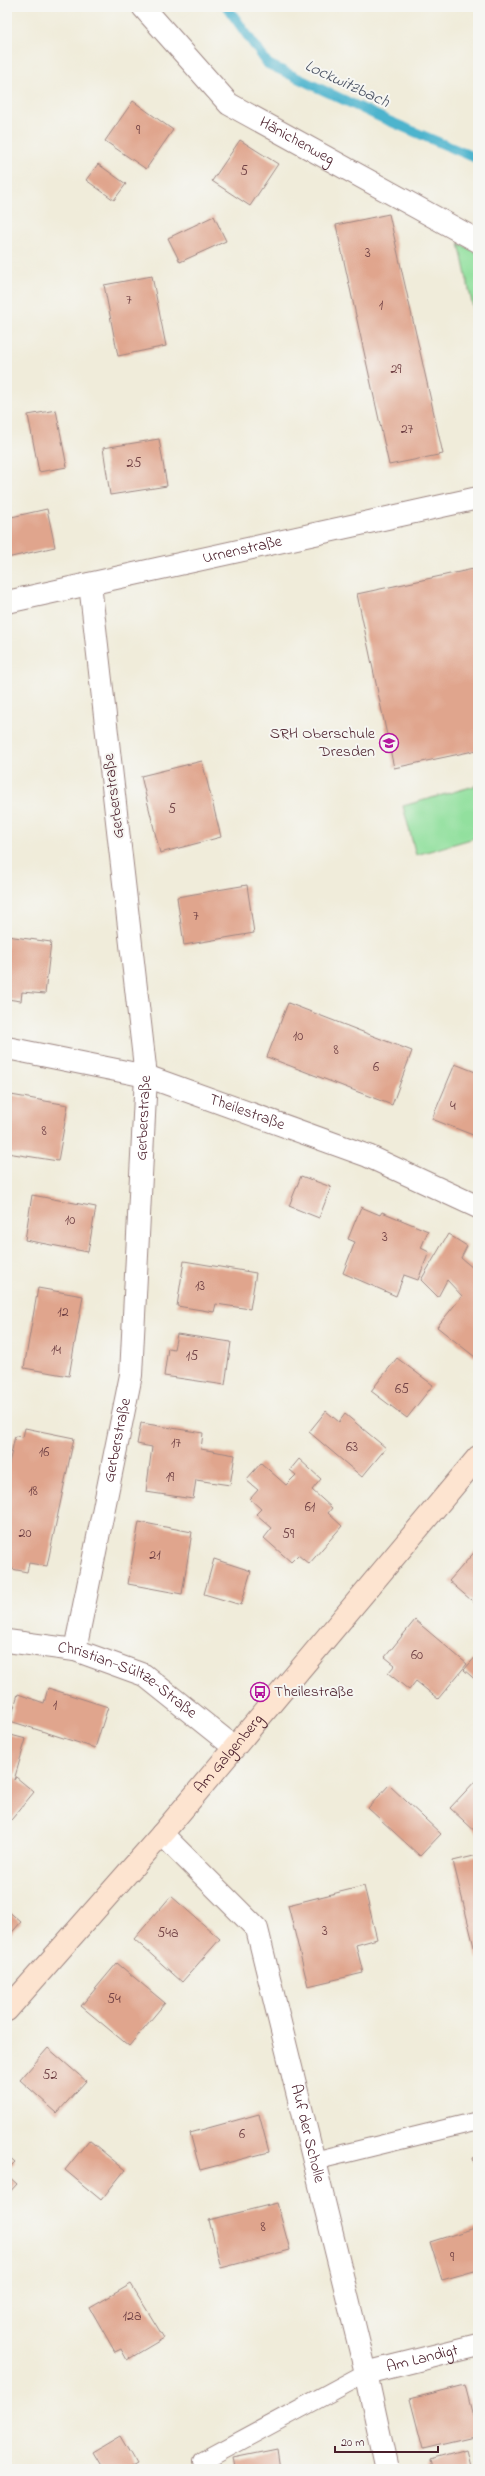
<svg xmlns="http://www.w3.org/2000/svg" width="485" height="2476" font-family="'Indie Flower',sans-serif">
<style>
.green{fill:#92e09e;stroke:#6e8064}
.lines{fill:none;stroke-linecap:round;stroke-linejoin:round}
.stream{stroke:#4eb4cd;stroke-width:10}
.building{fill:#e0a58d}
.service-casing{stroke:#9d8682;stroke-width:20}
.minor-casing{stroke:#9d8682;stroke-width:24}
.secondary-casing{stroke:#9d8682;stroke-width:24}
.service{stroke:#fff;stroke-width:18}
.minor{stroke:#fff;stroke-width:22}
.secondary{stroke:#fde4d0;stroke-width:22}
.labels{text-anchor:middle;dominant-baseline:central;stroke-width:4;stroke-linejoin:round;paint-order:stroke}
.number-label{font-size:14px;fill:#704044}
.street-label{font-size:16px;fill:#4a1f2b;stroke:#f6f6f2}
.poi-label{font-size:16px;fill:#4a1f2b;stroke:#f6f6f2;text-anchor:end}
.water-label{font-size:17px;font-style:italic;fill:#4b5364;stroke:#f6f6f2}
</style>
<rect width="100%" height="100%" fill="#f6f6f2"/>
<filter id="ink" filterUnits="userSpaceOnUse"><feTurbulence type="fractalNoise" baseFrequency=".025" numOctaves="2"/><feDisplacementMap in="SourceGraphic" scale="8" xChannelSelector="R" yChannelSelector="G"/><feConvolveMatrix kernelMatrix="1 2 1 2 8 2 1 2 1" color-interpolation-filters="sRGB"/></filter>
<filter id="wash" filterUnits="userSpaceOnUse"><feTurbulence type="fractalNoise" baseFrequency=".012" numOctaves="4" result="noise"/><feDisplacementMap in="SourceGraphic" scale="16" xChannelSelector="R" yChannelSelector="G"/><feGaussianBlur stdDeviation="0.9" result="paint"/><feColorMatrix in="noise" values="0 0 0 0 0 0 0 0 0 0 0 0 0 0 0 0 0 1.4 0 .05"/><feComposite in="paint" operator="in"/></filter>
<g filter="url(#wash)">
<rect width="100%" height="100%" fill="#f0ecda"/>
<path class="green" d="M459 243 478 254V331Z
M478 785V837L416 855 403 806Z"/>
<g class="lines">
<path class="stream" d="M227 7 268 64 382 118 478 159"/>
</g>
<g id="blocks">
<path class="building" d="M133 101 173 130 146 169 105 141Z
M240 140 278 164 250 206 212 181Z
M98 164 126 184 114 200 86 180Z
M389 214 443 454 389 465 336 225Z
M214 216 226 241 180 262 168 238Z
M152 276 166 346 118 356 104 285Z
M56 410 67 467 39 472 28 415Z
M159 439 167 486 110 495 103 448Z
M47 509 55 547 7 558V518Z
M478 568V750L394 768 357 594Z
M202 761 221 837 160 853 141 776Z
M247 885 254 933 184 945 177 897Z
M7 936 51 942 45 994 22 992 21 1001 7 999Z
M288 1003 412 1051 392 1105 267 1057Z
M455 1064 478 1073V1137L432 1119Z
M11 1095 68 1105 58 1161 7 1153V1118Z
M301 1176 331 1187 319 1218 289 1206Z
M32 1195 96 1207 88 1252 25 1240Z
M361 1207 380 1215 382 1212 428 1231 421 1248 429 1252 418 1280 404 1275 396 1296 343 1273 355 1242 348 1239Z
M448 1234 467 1246 461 1258 473 1268 478 1263V1354L475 1357 437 1327 462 1296 447 1280 438 1297 421 1280Z
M184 1261 256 1273 250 1309 216 1304 214 1312 177 1306Z
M38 1288 83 1296 69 1376 24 1368Z
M177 1334 231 1342 225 1385 164 1376 168 1348 174 1349Z
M397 1358 433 1385 407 1418 371 1391Z
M326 1411 339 1422 345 1414 386 1448 362 1477 309 1432Z
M141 1423 203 1433 201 1449 235 1455 230 1485 196 1480 193 1499 146 1492 152 1447 137 1444Z
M25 1428 74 1438 47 1566 29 1563 27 1572 7 1568V1473L15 1436 23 1437Z
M299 1459 321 1479 312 1490 332 1508 328 1513 342 1526 309 1564 298 1555 291 1562 264 1538 272 1528 256 1514 261 1509 250 1499 258 1490 246 1480 261 1463 286 1485 296 1475 290 1470Z
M139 1522 192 1532 182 1594 128 1584Z
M478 1548V1606L449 1581Z
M214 1559 251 1571 241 1605 204 1594Z
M415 1620 467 1664 438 1699 416 1681 409 1690 388 1673 395 1665 385 1657Z
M478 1654V1682L464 1670Z
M48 1688 108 1707 95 1748 10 1721 18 1694 44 1703Z
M7 1734 26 1739 14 1780 16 1777 34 1792 7 1825Z
M478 1778V1834L450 1808Z
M389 1785 441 1834 420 1856 368 1808Z
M478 1855V1958L477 1959 453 1861Z
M364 1886 377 1939 356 1945 363 1973 308 1986 288 1905Z
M171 1896 220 1939 182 1982 134 1939Z
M7 1910 21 1922 7 1938Z
M117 1963 165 2003 129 2046 81 2006Z
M48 2048 86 2081 57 2113 20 2080Z
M259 2114 269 2152 200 2170 190 2133Z
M89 2140 125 2170 101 2200 65 2170Z
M7 2155 15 2162 7 2170Z
M478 2156V2179H477L472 2158Z
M7 2175 17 2184 7 2195Z
M277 2203 290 2250 221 2268 209 2220Z
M478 2227V2270L442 2280 430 2242Z
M131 2284 164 2338 127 2360 121 2349 115 2352 90 2308Z
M465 2385 478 2436 423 2449 410 2399Z
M120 2436 137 2465 130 2469H103L93 2452Z
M277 2449 280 2469H235L233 2458Z
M466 2450 471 2469H432L430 2460Z"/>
</g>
</g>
<g filter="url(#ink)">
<use href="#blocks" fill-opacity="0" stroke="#9d8682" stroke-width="1"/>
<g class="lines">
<defs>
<path id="service" d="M314 2161 478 2121
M203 2461 366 2373"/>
<g id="minor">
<path id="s1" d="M143 7 229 104 478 241"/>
<path id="s2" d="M7 602 478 498"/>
<path id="s3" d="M7 1048 146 1076 368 1156 478 1207"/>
<path id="s4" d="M7 1641 75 1650 144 1675 234 1747"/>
<path id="s5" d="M75 1650 131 1375 146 1076 90 584"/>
<path id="s6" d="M162 1834 257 1929 366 2373 387 2469"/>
<path id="s7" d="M366 2373 478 2345"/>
</g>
<g id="secondary">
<path id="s8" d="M7 2010 162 1834 478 1457"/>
</g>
</defs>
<use href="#service" class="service-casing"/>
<use href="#minor" class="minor-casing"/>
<use href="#secondary" class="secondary-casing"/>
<use href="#service" class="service"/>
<use href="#minor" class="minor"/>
<use href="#secondary" class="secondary"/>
</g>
</g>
<defs>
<symbol id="school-ring" viewBox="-11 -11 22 22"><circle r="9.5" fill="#f6f6f2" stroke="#b5179e" stroke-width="1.5"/><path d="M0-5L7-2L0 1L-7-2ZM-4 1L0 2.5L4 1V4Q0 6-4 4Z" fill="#b5179e"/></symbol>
<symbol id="bus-ring" viewBox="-11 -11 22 22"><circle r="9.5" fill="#f6f6f2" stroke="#b5179e" stroke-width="1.5"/><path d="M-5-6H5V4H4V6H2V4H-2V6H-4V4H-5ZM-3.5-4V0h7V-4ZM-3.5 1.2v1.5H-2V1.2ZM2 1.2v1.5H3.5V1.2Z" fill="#b5179e"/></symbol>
</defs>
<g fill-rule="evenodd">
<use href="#school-ring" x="378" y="732" width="22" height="22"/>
<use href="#bus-ring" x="249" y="1681" width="22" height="22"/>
</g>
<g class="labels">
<g class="number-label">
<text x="138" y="130">9</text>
<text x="244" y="171">5</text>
<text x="368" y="253">3</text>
<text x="129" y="300">7</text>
<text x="381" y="305">1</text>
<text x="396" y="369">29</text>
<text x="407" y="429">27</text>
<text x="134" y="463">25</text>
<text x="172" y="809">5</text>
<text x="196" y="916">7</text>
<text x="298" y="1036">10</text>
<text x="336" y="1050">8</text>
<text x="376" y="1067">6</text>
<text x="453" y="1106">4</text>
<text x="44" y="1131">8</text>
<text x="70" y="1220">10</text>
<text x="385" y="1237">3</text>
<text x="200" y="1286">13</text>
<text x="63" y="1312">12</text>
<text x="56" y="1350">14</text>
<text x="192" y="1356">15</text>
<text x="402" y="1389">65</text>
<text x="176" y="1443">17</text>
<text x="352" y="1447">63</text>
<text x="44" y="1452">16</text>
<text x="170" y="1477">19</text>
<text x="33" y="1491">18</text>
<text x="310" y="1507">61</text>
<text x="25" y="1533">20</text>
<text x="288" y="1534">59</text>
<text x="155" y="1555">21</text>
<text x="417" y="1655">60</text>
<text x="55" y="1705">1</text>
<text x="325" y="1931">3</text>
<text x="168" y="1933">54a</text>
<text x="114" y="1999">54</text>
<text x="50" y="2075">52</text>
<text x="242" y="2134">6</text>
<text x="263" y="2227">8</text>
<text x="452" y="2257">9</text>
<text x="132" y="2316">12a</text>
</g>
<g class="street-label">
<text stroke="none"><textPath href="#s1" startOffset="207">Hänichenweg</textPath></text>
<text stroke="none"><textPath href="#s2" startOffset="241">Urnenstraße</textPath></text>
<text transform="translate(114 796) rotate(-97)">Gerberstraße</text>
<text stroke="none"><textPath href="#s3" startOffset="249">Theilestraße</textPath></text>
<text stroke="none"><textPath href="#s5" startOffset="538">Gerberstraße</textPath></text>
<text stroke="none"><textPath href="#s5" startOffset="214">Gerberstraße</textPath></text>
<text stroke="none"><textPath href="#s4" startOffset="129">Christian-Sültze-Straße</textPath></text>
<text stroke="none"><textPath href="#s8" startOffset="339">Am Galgenberg</textPath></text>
<text stroke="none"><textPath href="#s6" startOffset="345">Auf der Scholle</textPath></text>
<text stroke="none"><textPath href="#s7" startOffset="58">Am Landigt</textPath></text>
</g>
<g class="poi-label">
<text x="375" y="734">SRH Oberschule<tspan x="375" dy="18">Dresden</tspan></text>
<text x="274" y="1692" text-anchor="start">Theilestraße</text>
</g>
<g class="water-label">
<text transform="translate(347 84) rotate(25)">Lockwitzbach</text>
</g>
</g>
<rect width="485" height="2476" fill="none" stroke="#f6f6f2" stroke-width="24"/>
<path d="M335 2446v6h103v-6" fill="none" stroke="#4a1f2b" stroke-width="2"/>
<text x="341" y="2446" font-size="12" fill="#4a1f2b" stroke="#f6f6f2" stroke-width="3" paint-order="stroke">20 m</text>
</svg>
